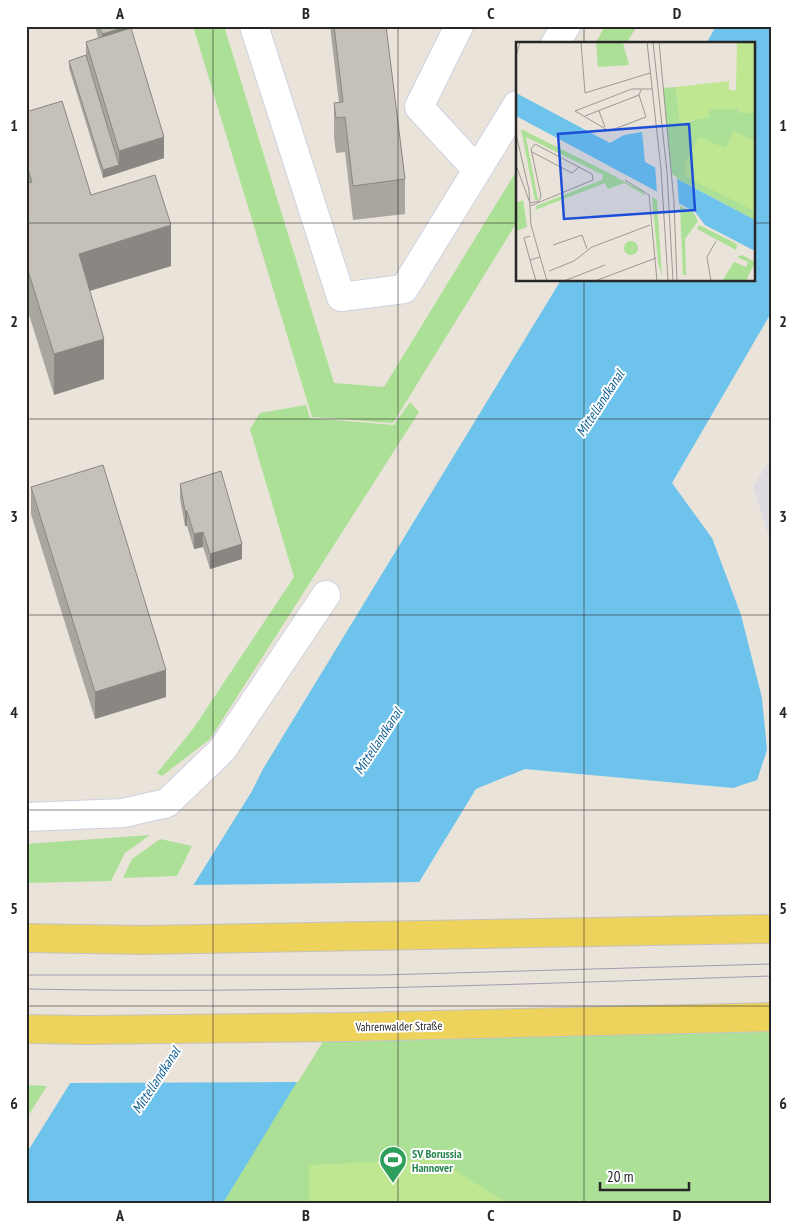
<svg xmlns="http://www.w3.org/2000/svg" width="797" height="1229" font-family="'PT Sans Narrow',sans-serif">
<style>
.industrial{fill:#dddae2}
.green{fill:#abe096}
.pitch{fill:#bfe791}
.water{fill:#6dc3eb}
.pier{fill:#eae3d9}
.lines{fill:none;stroke-linecap:round;stroke-linejoin:round}
.minor-casing{stroke:#ced1e1;stroke-width:30}
.major-casing{stroke:#c3c3c3;stroke-width:30}
.minor{stroke:#fff;stroke-width:28}
.major{stroke:#edd25b;stroke-width:28}
.tram{stroke:#9c9eb2;stroke-width:1}
.wall{fill:#a9a59f}
.shaded-wall{fill:#8a8682}
.building{fill:#c5c0b9;stroke:#8a8682}
.grid{fill:none;stroke:#272727;stroke-width:1;stroke-opacity:0.55}
.labels{text-anchor:middle;dominant-baseline:central;stroke-width:4;stroke-linejoin:round;paint-order:stroke}
.street-label{font-size:12px;fill:#272727;stroke:#fff}
.leisure-label{font-size:12px;font-weight:bold;fill:#27864d;stroke:#fff;text-anchor:start}
.water-label{font-size:14px;font-style:italic;fill:#105f93;stroke:#fff}
.inset-road{fill:none;stroke:#9c9892;stroke-width:1}
.view{fill:#1d4ed8;fill-opacity:0.15;stroke:#1d4ed8;stroke-width:2.5}
.inset-edge{fill:none;stroke:#272727;stroke-width:2.5}
.neatline{fill:none;stroke:#272727;stroke-width:2}
.grid-label{font-size:16px;text-anchor:middle;font-weight:bold;fill:#272727}
</style>
<rect width="100%" height="100%" fill="#eae3d9"/>
<path class="industrial" d="M771 458V543L753 487Z"/>
<path class="green" d="M193 26H224L334 383 384 387 517 170V222L393 423 312 417Z
M605 26H637L626 44H595Z
M410 402 419 412 210 739 162 776 157 773 193 729 294 577 250 429 260 413 306 405 310 418 394 425Z
M150 835 125 853 111 881 26 883V844Z
M160 839 192 846 177 876 123 878 132 859Z
M771 1017V1203H223L325 1032Z
M26 1085 47 1086 26 1119Z"/>
<path class="pitch" d="M437 1159 507 1203H309V1165Z"/>
<path class="water" d="M716 26H771V313L672 483 712 538 741 615 762 698 767 750 757 780 733 788 525 769 476 789 223 1203H26V1154L252 791 263 769 561 280H753V44H706Z"/>
<path class="pier" d="M421 882 298 1082 67 1083 190 885Z"/>
<g class="lines">
<defs>
<path id="minor" d="M254 26 341 297 404 289 517 105
M459 26 419 107 477 170
M555 44 566 26
M26 817 123 813 167 803 222 750 326 595"/>
<path id="major" d="M26 938 143 940 771 929
M26 1029 87 1030 350 1027 771 1017"/>
</defs>
<use href="#minor" class="minor-casing"/>
<use href="#major" class="major-casing"/>
<use href="#minor" class="minor"/>
<use href="#major" class="major"/>
<path class="tram" d="M26 975H381L771 964
M26 989C275 994 523 984 771 976"/>
</g>
<path class="wall" d="M95 26H127L164 158 103 178 69 68V61L86 55V42L98 38Z
M330 26H386L405 179V214L353 220 345 152 336 153 334 138V103H339Z
M26 112 91 195 171 266 90 291 104 379 54 395 26 305Z
M180 484 242 559 210 569 203 547 194 549 187 526H185L180 499Z
M31 487 166 697 95 719 31 514Z"/>
<path class="shaded-wall" d="M127 27V42L102 49V34Z
M164 137V158L103 178V170L119 165V151Z
M171 225V266L79 294V254Z
M104 339V379L54 395V354Z
M185 511H187V526H185Z
M203 532V547L194 549V534Z
M242 544V559L210 569V554Z
M166 670V697L95 719V692Z"/>
<path class="building" d="M99 26H127V27L102 34Z
M334 26H386L405 179 353 186 345 117 336 118 334 103 343 102Z
M131 28 164 137 119 151 86 42Z
M86 55 119 165 103 170 69 61Z
M62 101 91 195 155 175 171 225 79 254 104 339 54 354 26 264V184L32 182 26 162V112Z
M103 465 166 670 95 692 31 487Z
M221 471 242 544 210 554 203 532 194 534 187 511H185L180 484Z"/>
<path class="grid" d="M213 26V1203M398 26V1203M584 26V44M26 223H517M753 223H771M584 280V1203M26 419H771M26 615H771M26 810H771M26 1006H771"/>
<defs>
<symbol id="stadium-pin" viewBox="-11 -11 22 30"><path d="M0 17L-7.5 6A9.5 9.5 0 1 1 7.5 6Z" fill="#2e9e5b" stroke="#fff"/><path d="M0-5a6.5 5 0 1 0 0 10a6.5 5 0 1 0 0-10ZM-3.5-1.8h7v3.6h-7Z" fill="#fff"/></symbol>
</defs>
<g fill-rule="evenodd">
<use href="#stadium-pin" x="377" y="1144" width="32" height="43"/>
</g>
<g class="labels">
<g class="street-label">
<text transform="translate(399 1026) rotate(-1)">Vahrenwalder Straße</text>
</g>
<g class="leisure-label">
<text x="412" y="1153">SV Borussia<tspan x="412" dy="14">Hannover</tspan></text>
</g>
<g class="water-label">
<text transform="translate(600 403) rotate(-57)">Mittellandkanal</text>
<text transform="translate(378 741) rotate(-57)">Mittellandkanal</text>
<text transform="translate(156 1080) rotate(-57)">Mittellandkanal</text>
</g>
</g>
<g transform="translate(516 42)">
<rect width="239" height="239" fill="#eae3d9"/>
<path d="M80 0 107 1 113 23 82 25ZM160 45 164 81 176 79 193 67H223L224 71H239V178L156 134 147 46ZM5 87 89 129 126 149 130 154 108 141 92 147 89 141 19 168 20 164 86 138 87 133 10 95 22 158H19ZM136 155 141 158 146 234 142 220ZM7 158 11 185 0 189V161ZM164 164 177 170 182 179 169 197 170 233H167ZM183 183 221 202 220 208 181 187ZM108 206a7 7 0 1 1 14 0a7 7 0 1 1-14 0ZM226 213 239 220 230 239H206L218 220 230 225 232 220 221 215Z" fill="#abe096"/>
<path d="M221 0H239V71H224L223 67H193V75L164 81 160 45 213 39V48H220ZM218 89 239 99V169L170 135 169 121 183 95 209 106Z" fill="#bfe791"/>
<path d="M0 51 94 101 108 93 126 90 129 120 239 178V209L189 183 179 170 0 74Z" fill="#6dc3eb"/>
<path d="M139 123 161 135 163 163 141 151Z" fill="#eae3d9"/>
<path class="inset-road" d="M65 0 69 51 134 31M131 0 145 127 152 239M137 0 151 130 157 239M143 0 158 160 161 239M0 15 4 0M125 48 123 53 130 75 93 89 59 69 116 47H136M83 69 89 85M69 74 123 53M0 92 13 148 15 183 31 239M16 110 56 131 63 125M0 123 14 161M109 138 133 153 141 239M14 164 77 138 76 132 19 102 15 107 25 154 23 159 14 161M14 194 8 196 14 218M37 203 66 193 71 207M33 229 58 219 76 205 134 183M20 239 14 218 24 215M48 239 89 223M79 239 140 216M195 239 191 215 200 199"/>
<path class="view" d="M173 82 179 168 48 177 42 92Z"/>
<rect width="239" height="239" class="inset-edge"/>
</g>
<rect width="797" height="1229" fill="none" stroke="#ffffff" stroke-width="55"/>
<path d="M600 1182v8h89v-8" fill="none" stroke="#272727" stroke-width="2.5"/>
<text x="607" y="1182" font-size="15" fill="#272727" stroke="#ffffff" stroke-width="4" paint-order="stroke">20 m</text>
<rect x="28" y="28" width="742" height="1174" class="neatline"/>
<g class="grid-label">
<text x="120" y="19">A</text>
<text x="306" y="19">B</text>
<text x="491" y="19">C</text>
<text x="677" y="19">D</text>
<text x="14" y="131">1</text>
<text x="783" y="131">1</text>
<text x="14" y="327">2</text>
<text x="783" y="327">2</text>
<text x="14" y="522">3</text>
<text x="783" y="522">3</text>
<text x="14" y="718">4</text>
<text x="783" y="718">4</text>
<text x="14" y="914">5</text>
<text x="783" y="914">5</text>
<text x="14" y="1109">6</text>
<text x="783" y="1109">6</text>
<text x="120" y="1221">A</text>
<text x="306" y="1221">B</text>
<text x="491" y="1221">C</text>
<text x="677" y="1221">D</text>
</g>
</svg>
